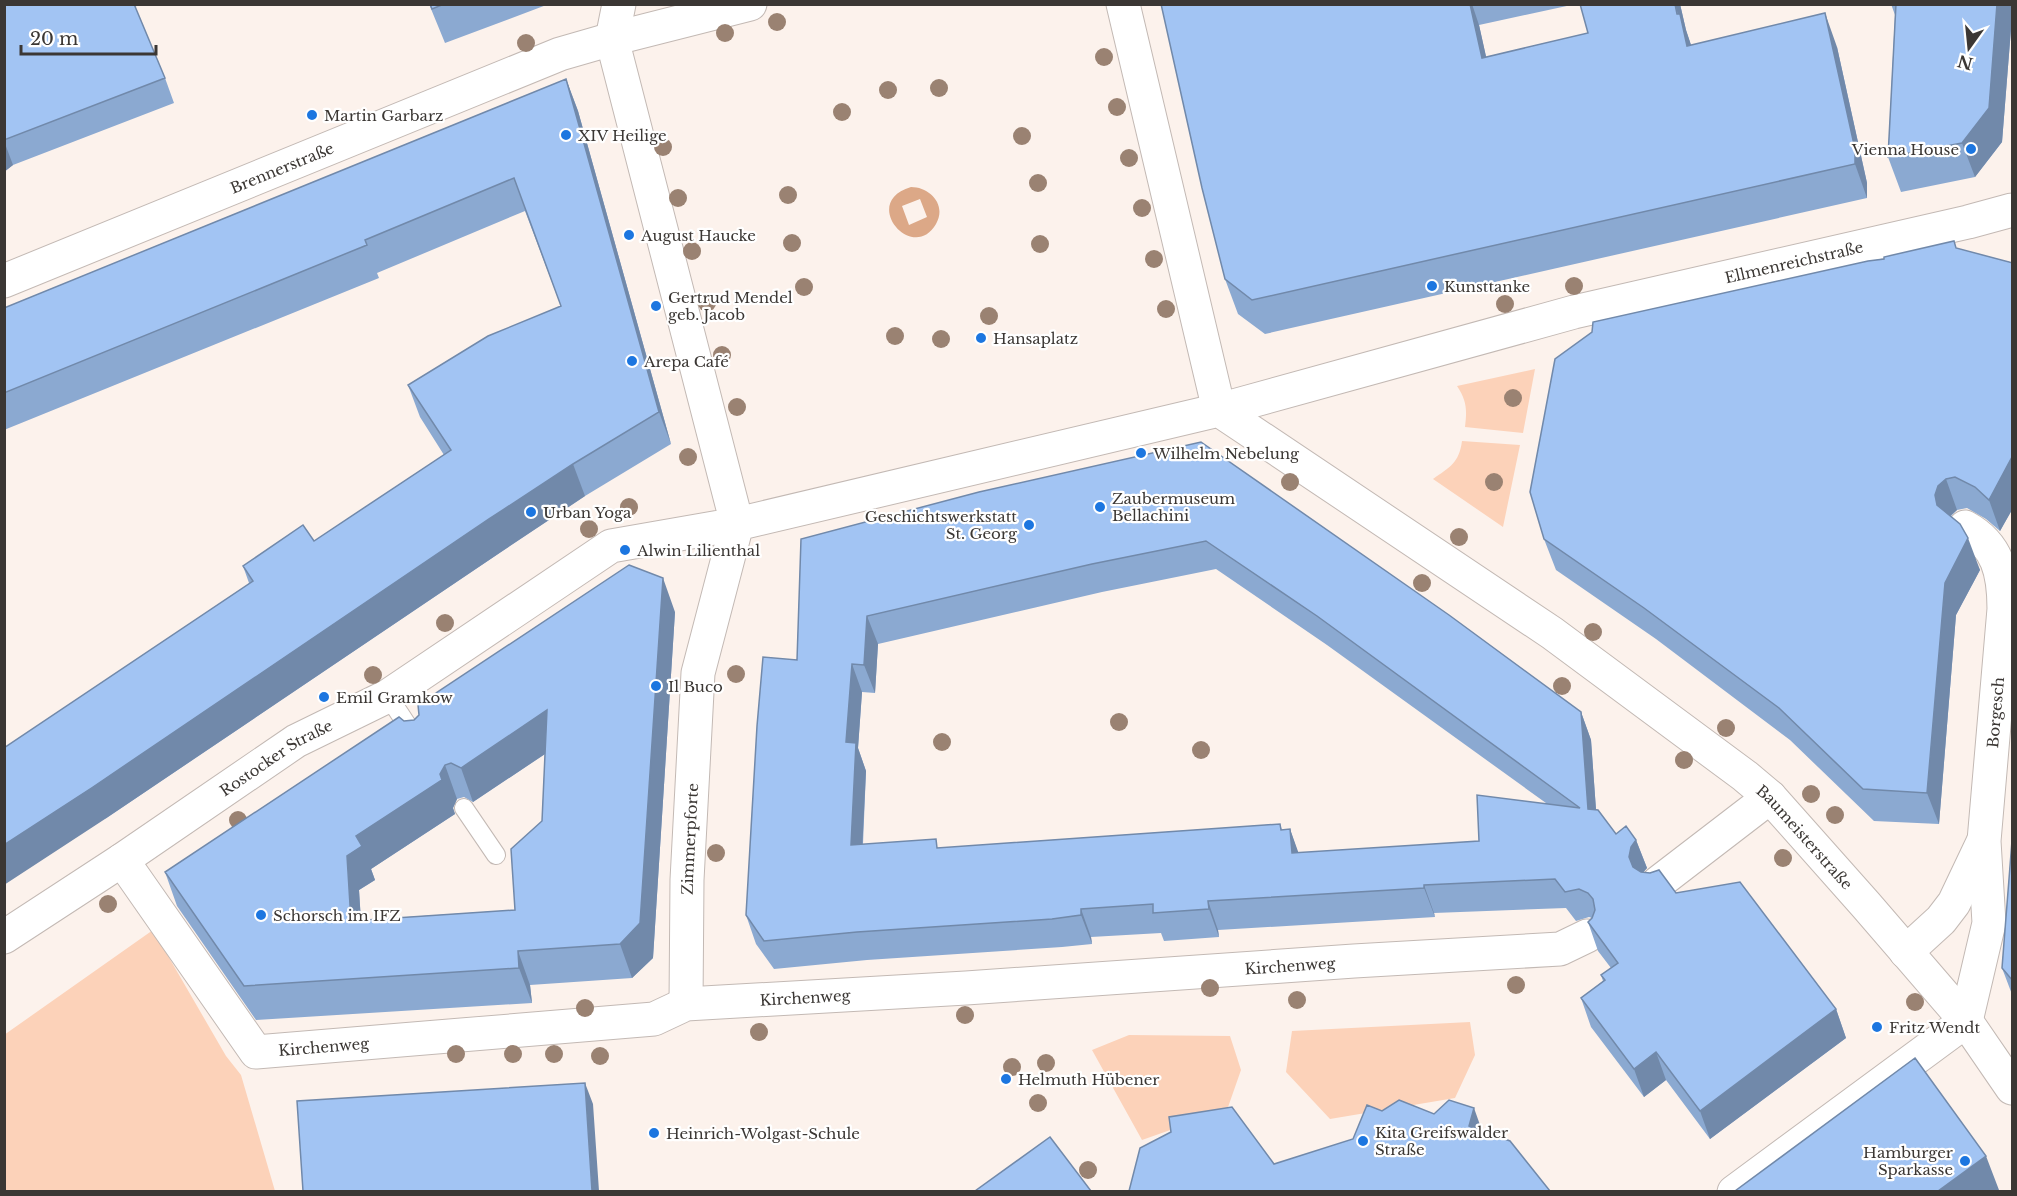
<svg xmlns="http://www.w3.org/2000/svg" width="2017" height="1196" font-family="'Libre Baskerville',serif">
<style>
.green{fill:#fcd2b9}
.water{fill:#dca887;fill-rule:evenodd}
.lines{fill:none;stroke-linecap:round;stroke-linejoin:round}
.lane-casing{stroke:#c3b9b4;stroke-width:20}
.street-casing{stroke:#c3b9b4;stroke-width:35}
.lane{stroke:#fff;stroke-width:18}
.street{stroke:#fff;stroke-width:33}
.tree{fill:#9a8272}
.wall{fill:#8ba9d1;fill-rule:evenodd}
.shaded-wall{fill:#7189aa}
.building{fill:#a2c4f3;stroke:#7189aa;stroke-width:1.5;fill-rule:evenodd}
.poi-dot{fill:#1c76e0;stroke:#fff;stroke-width:2}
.labels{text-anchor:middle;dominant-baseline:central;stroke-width:4.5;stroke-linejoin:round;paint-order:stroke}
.poi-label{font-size:15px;fill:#3b3734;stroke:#fff;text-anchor:start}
.street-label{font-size:15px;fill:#3b3734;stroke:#fff}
</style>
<rect width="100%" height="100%" fill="#fcf2ec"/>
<path class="green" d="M1535 369 1523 433 1465 427C1467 410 1467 401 1457 386Z
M1462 441 1520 445 1503 527 1433 479C1450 467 1459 463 1462 441Z
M153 930 226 1056 241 1075 275 1191H5L4 1035Z
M1470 1022 1475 1055 1455 1098 1330 1119 1286 1072 1292 1031Z
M1129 1035 1230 1036 1241 1070 1227 1110 1142 1140 1092 1050Z"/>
<path class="water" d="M911 187C930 187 947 205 936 224 913 264 859 202 911 187ZM920 199 927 217 909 225 902 206Z"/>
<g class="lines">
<defs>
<path id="lane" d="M388 696 417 740
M464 808 496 855"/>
<g id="street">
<path id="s1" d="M1123 4 1219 410 1574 312 1968 222 2012 210"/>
<path id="s2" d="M4 281 560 54 612 39 750 4"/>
<path id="s3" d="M122 860 256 1052 654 1019 686 1004 966 988 1354 961 1560 949 1587 936"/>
<path d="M1658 883 1770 797"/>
<path id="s4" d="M4 937 122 860 296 741 388 696 611 546 737 524 612 39 619 4"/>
<path d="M1906 952 1941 920 1954 903 1983 842"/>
<path id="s5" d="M686 1004 687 880 698 673 737 524 1219 410 1552 633 1745 776 1770 797 1866 905 1966 1021 2012 1088"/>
<path id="s6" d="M1734 1192 1966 1021 1989 923 1984 841 2004 609C2004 573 1998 545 1965 527"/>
</g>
</defs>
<use href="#lane" class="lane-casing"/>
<use href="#street" class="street-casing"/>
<use href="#lane" class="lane"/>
<use href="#street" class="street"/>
</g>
<g class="tree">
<circle cx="777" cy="22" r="9"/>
<circle cx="725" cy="33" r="9"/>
<circle cx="526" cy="43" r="9"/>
<circle cx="1104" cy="57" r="9"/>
<circle cx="939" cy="88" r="9"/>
<circle cx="888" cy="90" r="9"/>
<circle cx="1117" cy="107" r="9"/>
<circle cx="842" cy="112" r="9"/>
<circle cx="1022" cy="136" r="9"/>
<circle cx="663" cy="147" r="9"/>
<circle cx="1129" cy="158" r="9"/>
<circle cx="1038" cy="183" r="9"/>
<circle cx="788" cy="195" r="9"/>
<circle cx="678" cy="198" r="9"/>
<circle cx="1142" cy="208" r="9"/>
<circle cx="792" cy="243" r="9"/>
<circle cx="1040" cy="244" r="9"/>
<circle cx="692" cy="251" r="9"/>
<circle cx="1154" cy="259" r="9"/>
<circle cx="1574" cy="286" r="9"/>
<circle cx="804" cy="287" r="9"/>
<circle cx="707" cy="303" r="9"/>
<circle cx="1505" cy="304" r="9"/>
<circle cx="1166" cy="309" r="9"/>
<circle cx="989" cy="316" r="9"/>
<circle cx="895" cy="336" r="9"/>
<circle cx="941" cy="339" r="9"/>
<circle cx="722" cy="355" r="9"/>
<circle cx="1513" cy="398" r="9"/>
<circle cx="737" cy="407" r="9"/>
<circle cx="688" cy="457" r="9"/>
<circle cx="1290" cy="482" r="9"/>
<circle cx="1494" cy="482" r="9"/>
<circle cx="629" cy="507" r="9"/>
<circle cx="589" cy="529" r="9"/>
<circle cx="1459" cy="537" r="9"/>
<circle cx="1422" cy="583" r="9"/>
<circle cx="445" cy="623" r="9"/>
<circle cx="1593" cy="632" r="9"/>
<circle cx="736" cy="674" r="9"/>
<circle cx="373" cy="675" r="9"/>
<circle cx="1562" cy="686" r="9"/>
<circle cx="1119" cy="722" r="9"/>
<circle cx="1726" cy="728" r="9"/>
<circle cx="942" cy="742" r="9"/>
<circle cx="1201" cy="750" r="9"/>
<circle cx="1684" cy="760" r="9"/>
<circle cx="1811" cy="794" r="9"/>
<circle cx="1835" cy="815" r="9"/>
<circle cx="238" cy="820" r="9"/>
<circle cx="716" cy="853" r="9"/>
<circle cx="1783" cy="858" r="9"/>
<circle cx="108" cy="904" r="9"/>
<circle cx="1516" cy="985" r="9"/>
<circle cx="1210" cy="988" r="9"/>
<circle cx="1297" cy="1000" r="9"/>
<circle cx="1915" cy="1002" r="9"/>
<circle cx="585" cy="1008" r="9"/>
<circle cx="965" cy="1015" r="9"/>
<circle cx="759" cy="1032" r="9"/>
<circle cx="456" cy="1054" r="9"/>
<circle cx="513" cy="1054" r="9"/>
<circle cx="554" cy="1054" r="9"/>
<circle cx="600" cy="1056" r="9"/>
<circle cx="1046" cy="1063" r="9"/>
<circle cx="1012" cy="1067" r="9"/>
<circle cx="1038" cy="1103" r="9"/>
<circle cx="1088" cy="1170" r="9"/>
</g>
<path class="wall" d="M4 4H140L135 7 165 78 174 103 13 165 4 172Z
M429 4H549L445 43Z
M1161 4H1576L1479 25 1486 57 1588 33 1680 4 1686 30 1691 45 1837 47 1867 183V198L1265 334 1238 314 1225 279Z
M1891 4H2013L2002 142 1975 177 1901 192 1888 157 1895 15Z
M566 79 578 111 671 444 585 496 501 552 105 819 249 583 243 566 314 541 444 455 420 417 408 385 561 306 525 211 377 273 379 278 4 430V308Z
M1956 248 2013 263V508L2000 531 1986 519 1967 508 1957 510 1951 516 1980 570 1956 615 1939 824 1874 821 1790 740 1656 639 1556 570 1544 539 1884 259Z
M1201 442 1581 712 1591 740 1596 810 1616 834 1636 840 1647 868 1643 872 1676 893 1836 1009 1846 1038 1710 1139 1666 1080 1644 1097 1591 1027 1581 998 1603 981 1601 975 1611 968 1598 951 1588 922 1592 918 1589 917 1576 921 1566 908 1434 913 1435 917 1218 930 1219 937 1164 941 1161 933 1091 937 1092 944 1062 947 867 960 774 969 756 944 746 915 797 660 801 539ZM1216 569 1327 645 1546 803 1479 841 1298 853 1290 829 1282 830 1280 824 939 848 863 844 866 771 858 748 862 692 875 693 878 644 1102 592Z
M675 612 653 958 632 978 530 985 532 1003 256 1020 177 906 165 872 404 721 414 720ZM545 754 542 821 515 910 361 920 359 890 375 880 371 869 455 814 453 808 457 799 464 797 473 802Z
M2013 828V997L2002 968Z"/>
<path class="shaded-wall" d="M1470 4H1472L1479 25 1494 92 1482 58Z
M1675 4H1680L1686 30 1692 48 1687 46Z
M1997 4H2013L2002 142 1975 177 1962 143Z
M1825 13 1837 47 1867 183V198L1855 164Z
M566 79 578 111 671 444 659 412Z
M4 141 13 165 4 172Z
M2013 455V508L2000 531 1989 500Z
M573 464 585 496 501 552 105 819 4 885V845L489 519Z
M1946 479 1957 510 1949 517 1937 505 1935 495 1938 486Z
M1968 538 1980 570 1956 615 1939 824 1927 793 1945 583Z
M663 578 675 612 653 958 632 978 620 944Z
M867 616 878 644 875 693 864 665Z
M852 664 862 692 858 748 866 771 861 873 851 845 846 742Z
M547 710 560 744 473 802 461 768Z
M1581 712 1591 740 1598 837 1588 809Z
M445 765 457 799 453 808 455 814 371 869 375 880 359 890 363 955 351 921 347 856 356 836 440 774Z
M1290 829 1300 857 1292 853Z
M1636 840 1647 868 1641 875 1639 885 1629 857 1631 847Z
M1424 885 1434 913 1435 917 1424 888Z
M1208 901 1218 930 1219 937 1209 909Z
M1081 909 1091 937 1092 944 1081 915Z
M518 951 530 985 532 1003 519 968Z
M1836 1009 1846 1038 1710 1139 1700 1111Z
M1656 1052 1666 1080 1644 1097 1634 1069Z
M585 1083 593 1104 599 1191H592Z
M1474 1108 1485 1139 1469 1126Z
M1986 1156 1999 1190 1997 1191H1938Z"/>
<path class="building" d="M4 4H134L165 78 4 140Z
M430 4H444L432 9Z
M1161 4H1470L1482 58 1588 33 1580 4H1675L1677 14H1680L1687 46 1825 13 1855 149V164L1252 300 1225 279 1202 188Z
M1896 4H1997L1989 108 1962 143 1888 157Z
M566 79 659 412 573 464 489 519 93 787 4 845V748L253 581 243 566 303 525 314 541 451 450 408 385 488 336 561 306 514 178 365 240 367 245 4 393V308Z
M1954 241 1956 248 2013 263V455L1989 500 1975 487 1955 477 1946 479 1938 486 1935 495 1937 505 1960 524 1968 538 1945 583 1927 793 1863 789 1779 708 1644 608 1544 539 1530 492 1555 359 1592 332 1593 322 1868 261 1884 259V257Z
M1201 442 1449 615 1581 712 1588 809 1598 810 1616 834 1626 826 1636 840 1631 847 1629 857 1633 867 1641 872 1650 873 1659 870 1676 893 1740 882 1836 1009 1700 1111 1656 1052 1634 1069 1581 998 1605 980 1601 975 1618 963 1588 922 1592 918 1595 910 1593 899 1588 893 1579 889 1565 892 1555 879 1424 885V888L1208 901 1209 909 1153 913V904L1081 909V915L1052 919 857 932 764 941 746 915 757 726 763 657 797 660 801 539 979 492ZM1206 541 1317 616 1580 808 1477 795 1479 841 1292 853 1290 829 1281 830 1280 824 937 848 936 839 851 845 856 743 846 742 852 664 864 665 867 616 1092 564Z
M629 565 663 578 640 923 620 944 518 951 519 968 244 986 165 872 399 717 404 721 414 720 419 715 418 705ZM547 710 542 821 511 849 515 910 351 921 347 856 362 846 356 836 442 780 440 774 445 765 451 763 461 768Z
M2013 828V981L2002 968Z
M1915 1058 1986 1156 1938 1191H1735Z
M585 1083 592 1191H303L297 1101Z
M1399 1100 1434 1114 1449 1100 1474 1108 1469 1126 1510 1141 1550 1191H1129L1140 1148 1171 1132 1169 1117 1232 1107 1274 1164 1353 1139 1367 1105 1382 1111Z
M1050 1137 1091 1191H975Z"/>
<g class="poi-dot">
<circle cx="312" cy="115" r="6"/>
<circle cx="566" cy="135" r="6"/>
<circle cx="1971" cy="149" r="6"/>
<circle cx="629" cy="235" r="6"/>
<circle cx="1432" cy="286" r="6"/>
<circle cx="656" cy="306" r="6"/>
<circle cx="981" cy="338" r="6"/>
<circle cx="632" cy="361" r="6"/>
<circle cx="1141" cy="453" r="6"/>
<circle cx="1100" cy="507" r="6"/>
<circle cx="531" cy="512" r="6"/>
<circle cx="1029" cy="525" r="6"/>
<circle cx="625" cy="550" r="6"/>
<circle cx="656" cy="686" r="6"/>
<circle cx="324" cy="697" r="6"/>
<circle cx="261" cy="915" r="6"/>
<circle cx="1877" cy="1027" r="6"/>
<circle cx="1006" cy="1079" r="6"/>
<circle cx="654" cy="1133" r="6"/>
<circle cx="1363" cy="1141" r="6"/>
<circle cx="1965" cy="1161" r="6"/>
</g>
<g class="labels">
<g class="poi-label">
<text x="324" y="115">Martin Garbarz</text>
<text x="578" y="135">XIV Heilige</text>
<text x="1959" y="149" text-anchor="end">Vienna House</text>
<text x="641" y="235">August Haucke</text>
<text x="1444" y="286">Kunsttanke</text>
<text x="668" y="297">Gertrud Mendel<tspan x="668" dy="17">geb. Jacob</tspan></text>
<text x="993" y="338">Hansaplatz</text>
<text x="644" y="361">Arepa Café</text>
<text x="1153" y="453">Wilhelm Nebelung</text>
<text x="1112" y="498">Zaubermuseum<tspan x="1112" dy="17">Bellachini</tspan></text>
<text x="543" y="512">Urban Yoga</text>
<text x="1017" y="516" text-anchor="end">Geschichtswerkstatt<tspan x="1017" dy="17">St. Georg</tspan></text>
<text x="637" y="550">Alwin Lilienthal</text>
<text x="668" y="686">Il Buco</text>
<text x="336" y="697">Emil Gramkow</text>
<text x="273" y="915">Schorsch im IFZ</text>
<text x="1889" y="1027">Fritz Wendt</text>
<text x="1018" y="1079">Helmuth Hübener</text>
<text x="1375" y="1132">Kita Greifswalder<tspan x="1375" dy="17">Straße</tspan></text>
<text x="666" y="1133">Heinrich-Wolgast-Schule</text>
<text x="1953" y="1152" text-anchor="end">Hamburger<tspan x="1953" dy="17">Sparkasse</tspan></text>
</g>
<g class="street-label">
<text stroke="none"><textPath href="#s2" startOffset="300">Brennerstraße</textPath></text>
<text stroke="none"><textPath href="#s1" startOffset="1011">Ellmenreichstraße</textPath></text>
<text stroke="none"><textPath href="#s6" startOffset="600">Borgesch</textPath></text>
<text stroke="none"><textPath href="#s4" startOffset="326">Rostocker Straße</textPath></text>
<text stroke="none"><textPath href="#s5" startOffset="1707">Baumeisterstraße</textPath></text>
<text stroke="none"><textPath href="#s5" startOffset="165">Zimmerpforte</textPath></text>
<text stroke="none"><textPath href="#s3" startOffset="1274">Kirchenweg</textPath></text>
<text stroke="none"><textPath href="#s3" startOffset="788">Kirchenweg</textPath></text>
<text stroke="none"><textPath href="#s3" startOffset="302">Kirchenweg</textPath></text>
</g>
</g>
<rect width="2017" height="1196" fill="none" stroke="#3b3734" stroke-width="12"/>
<g transform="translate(1969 48) rotate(195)" stroke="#ffffff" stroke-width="4.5" paint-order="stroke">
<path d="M0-4.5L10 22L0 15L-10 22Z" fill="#3b3734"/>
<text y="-9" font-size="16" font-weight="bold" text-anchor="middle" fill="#3b3734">N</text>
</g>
<path d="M21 45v9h135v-9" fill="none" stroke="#3b3734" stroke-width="3"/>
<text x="30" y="45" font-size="18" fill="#3b3734" stroke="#ffffff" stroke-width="4.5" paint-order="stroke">20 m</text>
</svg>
